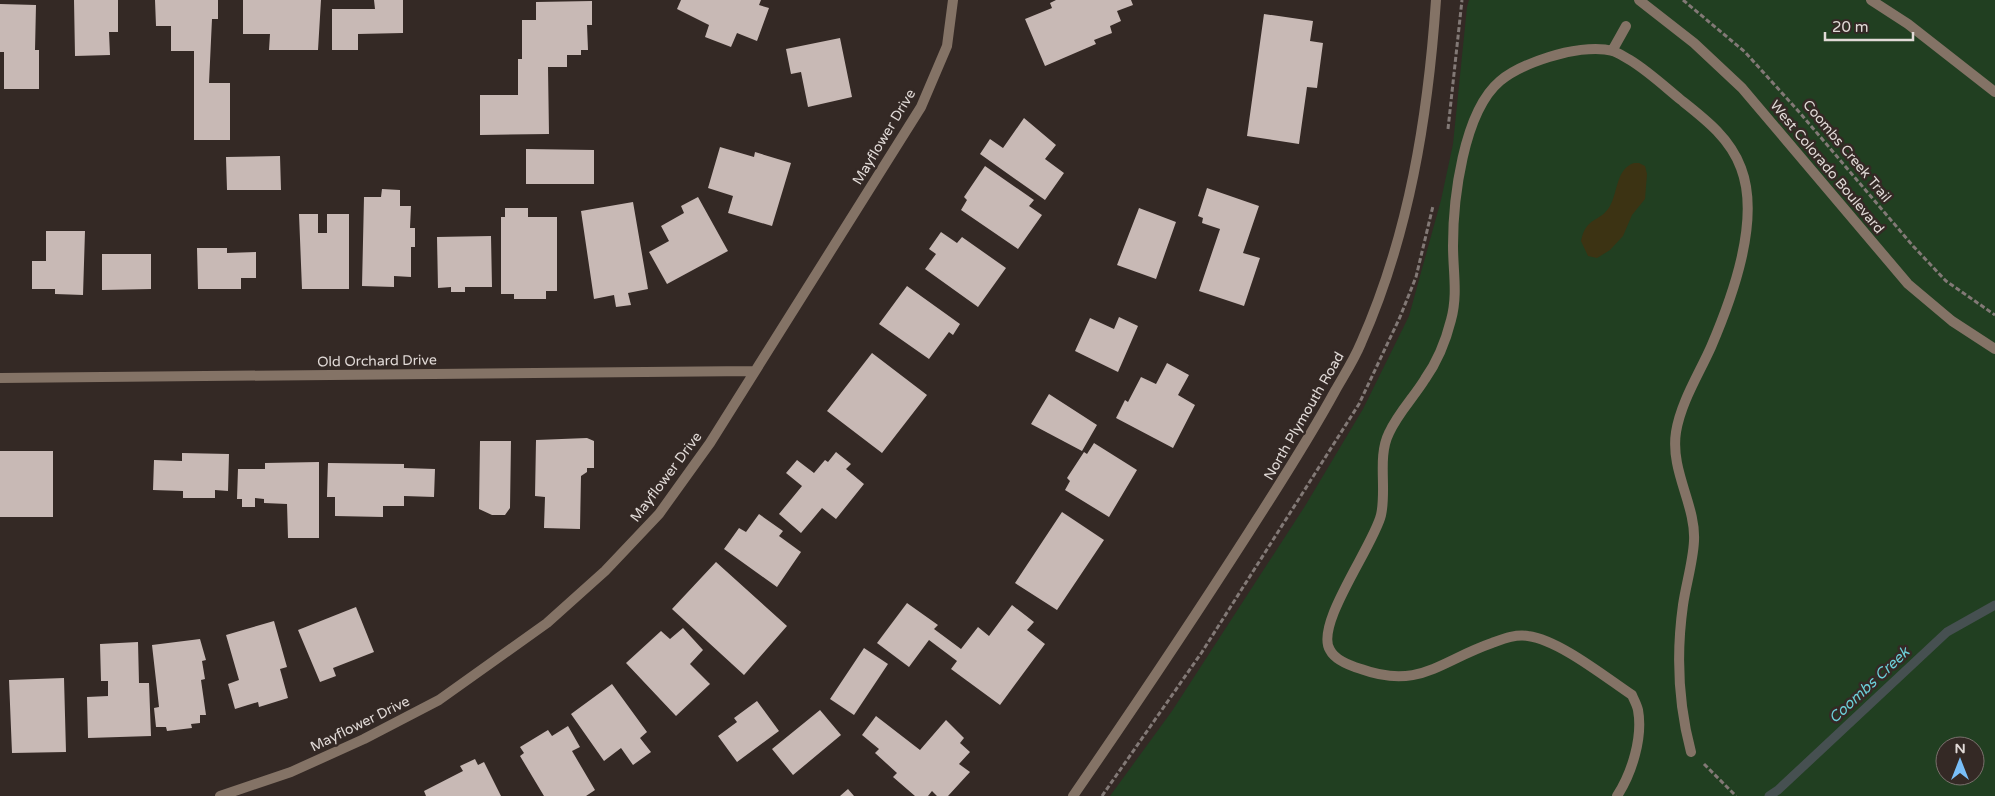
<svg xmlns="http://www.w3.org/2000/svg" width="1995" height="796" font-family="'Varela Round',sans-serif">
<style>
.green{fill:#213f21;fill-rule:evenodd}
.sand{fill:#3c3313}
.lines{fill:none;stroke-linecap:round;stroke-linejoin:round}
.stream{stroke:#465051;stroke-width:9}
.building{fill:#c8b9b5}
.path{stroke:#827976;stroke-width:3;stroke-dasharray:5 2.5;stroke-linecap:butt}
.service{stroke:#847366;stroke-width:10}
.minor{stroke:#847366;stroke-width:10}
.tertiary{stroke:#847366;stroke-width:10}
.labels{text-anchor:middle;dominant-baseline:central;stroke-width:5;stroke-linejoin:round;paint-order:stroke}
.street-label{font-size:14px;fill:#e1dad7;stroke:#342925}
.water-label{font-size:15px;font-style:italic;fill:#6cd0d9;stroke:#342925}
</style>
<rect width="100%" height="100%" fill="#342925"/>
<path class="green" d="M1469 0H1995V796H1110L1172 711 1305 506 1363 409 1409 316 1441 200 1453 144 1467 7ZM1945 746H1975V776H1945Z"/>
<path class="sand" d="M1634 163H1639L1645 166 1647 174 1645 199 1632 215 1623 236 1610 250 1597 258 1588 256 1581 241C1586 216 1600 223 1610 206 1618 192 1616 169 1634 163Z"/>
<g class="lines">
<path class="stream" d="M1769 796 1778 790 1947 632 1995 605"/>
</g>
<path class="building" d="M74 0H118V32H109L110 55 75 56Z
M155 0H218V19H212L209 83H230V140H194V51H171V26H156Z
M243 0H321L318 50H269L270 34H243Z
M374 0H403V33L358 34V50H332V9H375Z
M681 0H761L759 5 769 8 757 41 737 33 731 47 705 37 709 25 677 9Z
M1056 0H1131L1133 5 1117 11 1121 21 1110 26 1112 33 1094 40 1096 44 1045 66 1025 19 1052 8 1050 3Z
M592 1V25H587L588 50H581V55H567V67H548L549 134 480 135V95H518V59H522V20H536V2Z
M0 4 36 5 35 50H39V89H4V52H0Z
M1264 14 1313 21 1310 41 1323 43 1317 88 1307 87 1299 144 1247 136Z
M840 38 852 97 808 107 801 72 791 74 786 49Z
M1024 118 1056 145 1045 159 1064 173 1045 200 980 154 990 139 1003 148Z
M720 147 754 157 755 152 791 163 772 226 728 213 733 196 708 188Z
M526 149 594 150V184H526Z
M280 156 281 190H227L226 157Z
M985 166 1034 200 1029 206 1042 215 1018 249 961 210 967 200 964 197Z
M1207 188 1259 206 1243 253 1260 258 1244 306 1199 291 1220 229 1202 223 1203 218 1198 216Z
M382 189 400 190V206H411L410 228H415V247H411V277L394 276V287L362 286 364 197H381Z
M698 197 728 251 667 284 649 252 669 241 661 226 684 213 681 206Z
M633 202 648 289 628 293 631 305 616 307 614 295 594 299 581 211Z
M505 208H528V217H557V291H546V299H514V294H501V217H505Z
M1139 208 1176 222 1156 279 1117 265Z
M299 214H318V233H327V214H349V289H302Z
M46 231H85L83 295 55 294V289H32V261H46Z
M941 232 957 243 962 237 1006 268 978 307 925 269 936 254 929 249Z
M491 236 492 287H465V292H451V287L438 288 437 237Z
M197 248H227V253L256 252V278H241V289H198Z
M102 254H151V289L102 290Z
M907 286 960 324 953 335 949 332 929 359 879 324Z
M1119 317 1138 326 1118 372 1075 351 1090 318 1114 329Z
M872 353 927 395 882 453 827 411Z
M1167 363 1189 375 1178 395 1195 405 1173 448 1116 418 1125 400 1128 402 1141 377 1156 384Z
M1049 394 1097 425 1082 451 1031 424Z
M587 438 594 441V468H587V472L581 476 580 529 544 528 545 497 535 496 536 440Z
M480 441H511L510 508 505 515H492L479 509Z
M1094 443 1137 470 1109 517 1065 490 1070 481 1067 478 1084 452 1087 454Z
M0 451H53V517H0Z
M836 452 851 464 846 469 864 484 836 519 822 508 801 533 779 514 802 486 786 473 797 460 814 473 825 460 828 462Z
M182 453 229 454 228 491 215 490V498H183V491L153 490 154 460 182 461Z
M319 462V538H288L287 504 264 503V499L255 498V507H242V499H237L238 469H265V463Z
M328 463 404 464V468L435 469 434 497 404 496V506H383V517L335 516V497H327Z
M1062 512 1104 540 1057 610 1015 583Z
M759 514 783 531 779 536 801 552 777 587 724 549 739 528 746 532Z
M716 562 787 626 744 675 672 609Z
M907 603 938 625 934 629 961 649 978 627 989 636 1012 605 1034 622 1027 630 1045 644 1000 705 951 669 957 661 929 640 909 667 877 643Z
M356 607 374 652 333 668 336 676 320 682 298 630Z
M274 621 287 667 280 669 288 698 259 707 258 702 235 709 228 684 239 680 226 635Z
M683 628 703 650 690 664 710 684 676 716 626 663 661 631 670 639Z
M200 639 206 660 202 661 205 679 201 680 206 715H200V723L191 724 192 728 167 731 166 727H156L154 708 159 707 152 645Z
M138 642 139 683H149L151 736 88 738 87 697 108 696V681H101L100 644Z
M864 648 888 664 854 715 830 699Z
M64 678 66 752 12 753 9 680Z
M612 684 647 732 640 738 651 752 633 765 621 748 604 761 571 714Z
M757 701 779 731 737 762 718 736 737 722 734 718Z
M820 710 841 735 793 775 772 749Z
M876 716 920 750 946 720 964 738 960 743 970 752 959 764 970 772 948 796H937L932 791 928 796H915L893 777 897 773 875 753 879 749 862 735Z
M568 726 580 747 572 751 595 790 586 796H544L520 756 524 753 520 747 548 730 552 736Z
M475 759 478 765 484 762 501 796H426L424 791 463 771 460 766Z
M848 789 854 796H840Z"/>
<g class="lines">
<path class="path" d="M1683 0 1745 52 1800 113 1913 246 1946 281 1995 315
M1448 129 1462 0
M1704 764 1736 796
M1102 796 1202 652 1359 404 1400 317 1416 277 1433 206"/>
<path class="service" d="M1871 0 1908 24 1995 92
M1612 51 1626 26
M1617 796C1632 773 1643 737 1638 710 1637 705 1634 700 1632 695 1605 677 1559 640 1528 636 1515 634 1503 639 1492 643 1440 661 1419 690 1361 669 1351 666 1335 660 1330 650 1314 625 1374 545 1381 515 1387 489 1377 457 1389 433 1398 413 1414 397 1425 379 1437 362 1446 340 1451 320 1458 295 1453 271 1453 246 1453 200 1463 112 1500 81 1513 70 1533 62 1549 57 1567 51 1595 46 1613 51 1619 53 1624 57 1630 60 1648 71 1664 86 1681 100 1705 119 1730 138 1741 168 1761 220 1732 298 1711 347 1699 374 1681 402 1676 432 1670 471 1696 505 1694 541 1693 562 1686 584 1683 605 1676 655 1678 703 1691 752"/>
<path class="minor" d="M0 378 754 371
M220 796 291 772 364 739 439 700 547 623 605 571 659 514 710 443 921 107 947 46 953 0"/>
<path class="tertiary" d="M1639 0 1694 43 1742 88 1908 284 1952 321 1995 349
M1073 796C1133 709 1192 621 1249 532 1279 485 1309 439 1335 391 1344 375 1354 360 1361 343 1409 235 1428 117 1436 0"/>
</g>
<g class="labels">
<g class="street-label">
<text transform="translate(884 137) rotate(-59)">Mayflower Drive</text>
<text transform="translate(1847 151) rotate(50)">Coombs Creek Trail</text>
<text transform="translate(1827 167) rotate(50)">West Colorado Boulevard</text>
<text transform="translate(377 361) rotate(-1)">Old Orchard Drive</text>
<text transform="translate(1304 416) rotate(-60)">North Plymouth Road</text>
<text transform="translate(666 477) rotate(-53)">Mayflower Drive</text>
<text transform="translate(360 724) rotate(-26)">Mayflower Drive</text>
</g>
<g class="water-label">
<text transform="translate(1869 685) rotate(-43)">Coombs Creek</text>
</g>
</g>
<g transform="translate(1960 761)"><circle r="24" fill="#342925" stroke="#79706c"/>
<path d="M0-4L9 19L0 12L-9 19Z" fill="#79bff8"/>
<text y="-8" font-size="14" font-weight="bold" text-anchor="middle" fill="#e1dad7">N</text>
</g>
<path d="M1825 32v8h88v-8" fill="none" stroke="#e1dad7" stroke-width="2.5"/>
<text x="1832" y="32" font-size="15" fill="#e1dad7" stroke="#342925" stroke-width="4" paint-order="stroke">20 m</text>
</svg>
